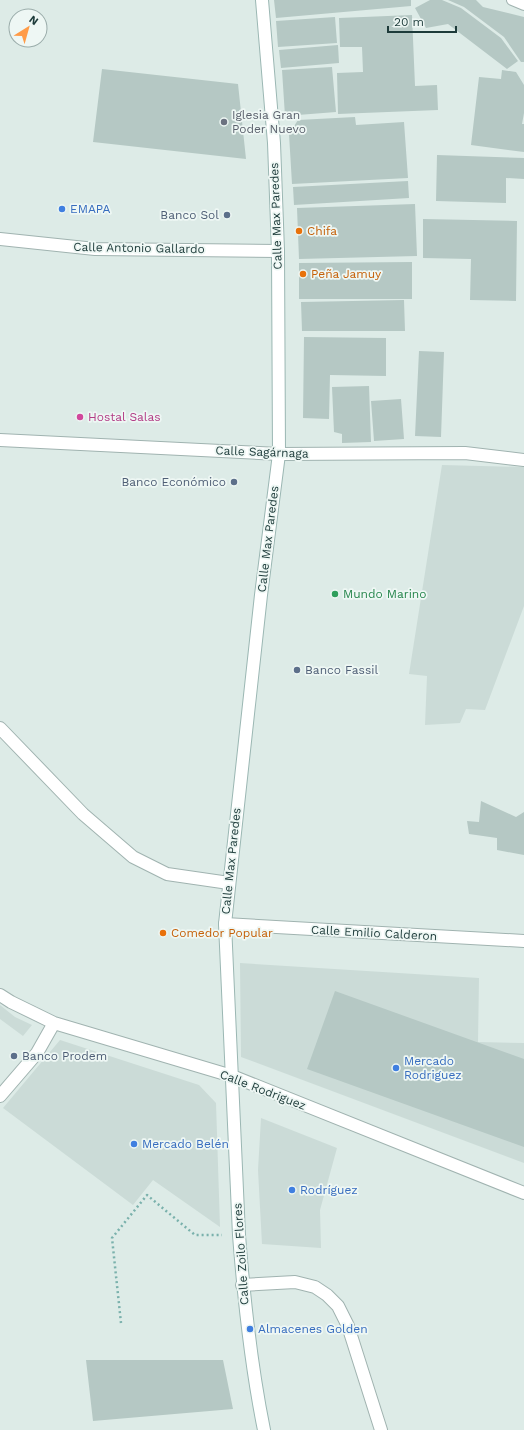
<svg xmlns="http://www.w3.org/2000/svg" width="524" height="1430" font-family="'Work Sans',sans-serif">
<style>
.built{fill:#cbdbd7}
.building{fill:#b5c8c4}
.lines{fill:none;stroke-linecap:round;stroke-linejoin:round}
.service-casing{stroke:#a0b3b0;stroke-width:12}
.minor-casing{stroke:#a0b3b0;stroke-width:14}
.tertiary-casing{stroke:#a0b3b0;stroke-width:14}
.secondary-casing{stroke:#9bb7b3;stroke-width:14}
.path{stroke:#7ab1ac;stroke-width:2.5;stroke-dasharray:2 3;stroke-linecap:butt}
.service{stroke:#fff;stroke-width:10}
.minor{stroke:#fff;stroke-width:12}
.tertiary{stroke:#fff;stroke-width:12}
.secondary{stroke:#fff;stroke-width:12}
.worship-dot{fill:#6b7280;stroke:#eef7f4;stroke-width:1.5}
.shop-dot{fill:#3f7fe0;stroke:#eef7f4;stroke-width:1.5}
.service-dot{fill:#5c6f8a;stroke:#eef7f4;stroke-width:1.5}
.food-dot{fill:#e8710a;stroke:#eef7f4;stroke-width:1.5}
.hotel-dot{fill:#d1479c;stroke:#eef7f4;stroke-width:1.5}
.leisure-dot{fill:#2e9e5b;stroke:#eef7f4;stroke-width:1.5}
.labels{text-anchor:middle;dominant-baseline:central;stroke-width:3.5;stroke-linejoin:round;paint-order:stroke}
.worship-label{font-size:12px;fill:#5b616d;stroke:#eef7f4;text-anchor:start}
.shop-label{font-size:12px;fill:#366cbe;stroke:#eef7f4;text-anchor:start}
.service-label{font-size:12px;fill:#4e5e75;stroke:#eef7f4;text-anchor:end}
.street-label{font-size:12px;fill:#1d3b3a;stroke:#eef7f4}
.food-label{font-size:12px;fill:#c56008;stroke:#eef7f4;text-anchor:start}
.hotel-label{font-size:12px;fill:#b23c85;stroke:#eef7f4;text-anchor:start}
.leisure-label{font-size:12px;fill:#27864d;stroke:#eef7f4;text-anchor:start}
</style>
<rect width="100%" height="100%" fill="#ddebe7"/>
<path class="built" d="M442 465 524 467V606L485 710 466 709 460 723 425 725 427 676 409 674Z
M240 963 479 978 478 1042 524 1043V1163L241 1057Z
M0 1005 15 1017 32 1025 23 1036 0 1019Z
M60 1040 199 1085 216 1103 220 1227 153 1180 133 1205 3 1108Z
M261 1118 337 1148 320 1210 321 1248 262 1244 258 1170Z"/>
<path class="building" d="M274 0H411V6L276 18Z
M430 0H442L461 8 501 38 518 61 507 69 448 24 426 28 415 8Z
M448 0H476L483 7 524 17V62H521L504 37 464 7Z
M412 15 415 86 437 85 438 110 338 114 337 73 363 72 362 47H340L339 18Z
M335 17 337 43 278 47 276 21Z
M338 45 339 63 281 68 279 50Z
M332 67 336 112 285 116 282 70Z
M102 69 238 84 246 159 93 142Z
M502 70 516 72 524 85V113L522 124H524V152L471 145 479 77 501 79Z
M355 117 356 125 404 122 408 178 292 184 289 134 298 120Z
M437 155 524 158V179L506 178V203L436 201Z
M408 181 409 198 294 205 293 187Z
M415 204 417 256 299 259 297 208Z
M423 219 517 221 516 301 470 300 471 259 423 258Z
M412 262V299H299V263Z
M404 300 405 331H302L301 302Z
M304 337 386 338V376L330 375 329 419 303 418Z
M419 351 444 352 441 437 415 436Z
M369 386 371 442 342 443V434L334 432 332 387Z
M401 399 404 439 374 441 371 401Z
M481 801 516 817 524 812V855L497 850V838L469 834 467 821 479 822Z
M335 991 524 1059V1147L307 1069Z
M86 1360H223L233 1409 93 1421Z"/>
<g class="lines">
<defs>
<path id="service" d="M512 0 524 5"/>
<path id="minor" d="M0 239 95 249 278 251
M0 728 83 814 133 857 167 874 229 883
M225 924 524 941
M0 995 11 1002 54 1023 232 1076 524 1193
M0 1096 37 1053 54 1023
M242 1285 295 1282 315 1287 327 1295 338 1306 348 1326 381 1430"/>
<path id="tertiary" d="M0 440 279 454 465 453 524 460"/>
<path id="secondary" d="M262 0 274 143 278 251 279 454 261 595 225 924 239 1235C244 1300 251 1366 264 1430"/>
</defs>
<use href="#service" class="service-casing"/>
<use href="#minor" class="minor-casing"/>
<use href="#tertiary" class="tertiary-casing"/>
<use href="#secondary" class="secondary-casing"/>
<path class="path" d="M121 1323 112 1238 147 1195 195 1235H222"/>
<use href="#service" class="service"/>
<use href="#minor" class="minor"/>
<use href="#tertiary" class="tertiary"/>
<use href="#secondary" class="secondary"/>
</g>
<circle class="worship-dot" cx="224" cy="122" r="4"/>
<g class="shop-dot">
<circle cx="62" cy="209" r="4"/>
<circle cx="396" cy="1068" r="4"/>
<circle cx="134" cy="1144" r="4"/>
<circle cx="292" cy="1190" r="4"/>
<circle cx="250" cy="1329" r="4"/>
</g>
<g class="service-dot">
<circle cx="227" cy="215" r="4"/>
<circle cx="234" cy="482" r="4"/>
<circle cx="297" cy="670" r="4"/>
<circle cx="14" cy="1056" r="4"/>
</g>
<g class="food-dot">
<circle cx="299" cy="231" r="4"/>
<circle cx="303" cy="274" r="4"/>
<circle cx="163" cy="933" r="4"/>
</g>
<circle class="hotel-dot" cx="80" cy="417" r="4"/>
<circle class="leisure-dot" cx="335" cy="594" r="4"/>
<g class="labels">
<g class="worship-label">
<text x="232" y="115">Iglesia Gran<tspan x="232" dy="14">Poder Nuevo</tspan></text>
</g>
<g class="shop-label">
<text x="70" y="209">EMAPA</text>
<text x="404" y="1061">Mercado<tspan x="404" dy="14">Rodriguez</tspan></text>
<text x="142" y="1144">Mercado Belén</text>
<text x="300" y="1190">Rodríguez</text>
<text x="258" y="1329">Almacenes Golden</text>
</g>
<g class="service-label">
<text x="219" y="215">Banco Sol</text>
<text x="226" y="482">Banco Económico</text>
<text x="305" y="670" text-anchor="start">Banco Fassil</text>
<text x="22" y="1056" text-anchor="start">Banco Prodem</text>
</g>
<g class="street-label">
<text transform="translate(276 216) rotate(-92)">Calle Max Paredes</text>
<text transform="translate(139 248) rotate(1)">Calle Antonio Gallardo</text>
<text transform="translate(262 452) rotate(2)">Calle Sagárnaga</text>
<text transform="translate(268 539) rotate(-83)">Calle Max Paredes</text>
<text transform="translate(231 861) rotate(-84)">Calle Max Paredes</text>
<text transform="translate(374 933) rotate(3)">Calle Emilio Calderon</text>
<text transform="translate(263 1090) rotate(21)">Calle Rodriguez</text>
<text transform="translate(241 1254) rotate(-94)">Calle Zoilo Flores</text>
</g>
<g class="food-label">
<text x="307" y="231">Chifa</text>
<text x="311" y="274">Peña Jamuy</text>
<text x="171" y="933">Comedor Popular</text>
</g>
<g class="hotel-label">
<text x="88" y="417">Hostal Salas</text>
</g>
<g class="leisure-label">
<text x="343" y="594">Mundo Marino</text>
</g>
</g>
<g transform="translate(28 28) rotate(37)"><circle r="19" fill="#eef7f4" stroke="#9aacaa"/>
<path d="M0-3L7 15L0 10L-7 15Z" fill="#ff9b47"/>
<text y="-6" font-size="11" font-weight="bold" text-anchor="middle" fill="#1d3b3a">N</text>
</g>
<path d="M388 26v6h68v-6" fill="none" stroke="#1d3b3a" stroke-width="2"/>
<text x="394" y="26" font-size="12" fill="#1d3b3a" stroke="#eef7f4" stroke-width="3" paint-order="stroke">20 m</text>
</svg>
